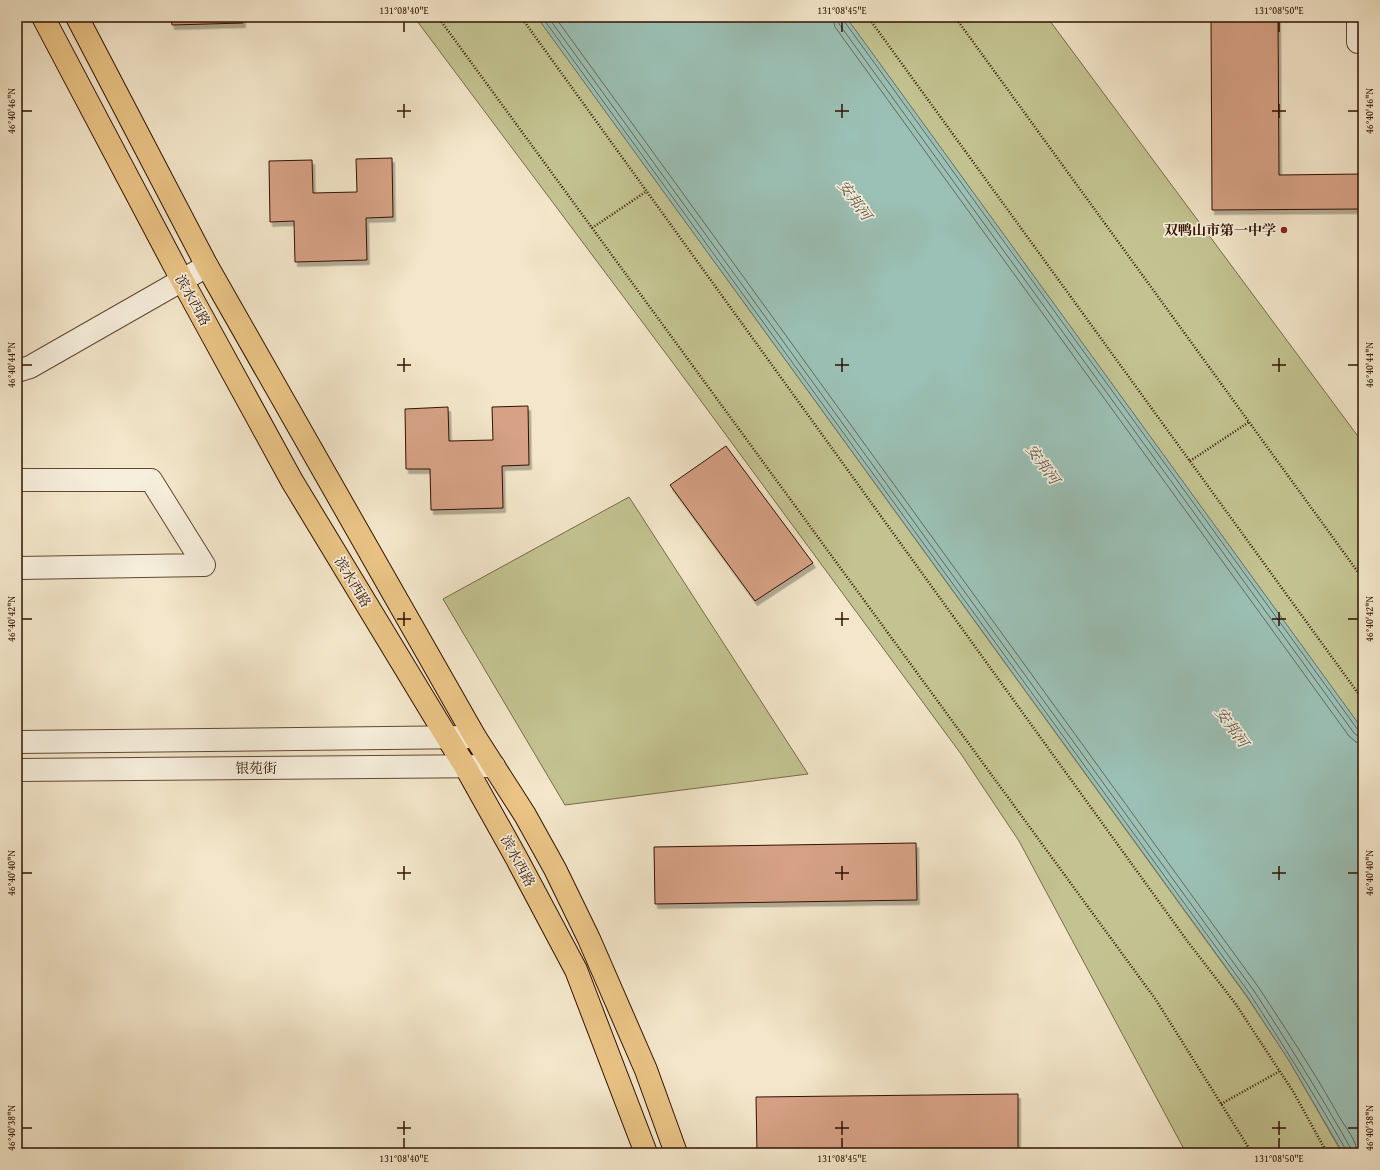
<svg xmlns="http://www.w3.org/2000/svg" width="1380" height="1170" font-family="'Gentium Book Plus','Noto Serif SC',serif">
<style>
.green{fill:#c3c391;stroke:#7a6a48}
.water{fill:#9bc0b5;stroke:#717a6d}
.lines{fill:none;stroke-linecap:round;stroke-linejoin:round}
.shore{stroke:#66695a;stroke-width:1}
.building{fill:#d6a185;stroke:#311200;filter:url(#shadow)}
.minor-casing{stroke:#624732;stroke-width:24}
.major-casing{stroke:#311200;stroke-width:24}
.path{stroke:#311200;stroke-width:2.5;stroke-dasharray:1 2;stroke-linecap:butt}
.minor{stroke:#f7efdd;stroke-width:22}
.major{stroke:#eac385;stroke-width:22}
.ticks{fill:none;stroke:#311200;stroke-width:1.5}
.poi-dot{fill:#8f2418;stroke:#f7efdd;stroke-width:1.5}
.labels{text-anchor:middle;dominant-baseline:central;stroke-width:3.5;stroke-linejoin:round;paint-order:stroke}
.poi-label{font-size:14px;font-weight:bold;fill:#311200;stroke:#f7efdd;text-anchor:end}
.street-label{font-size:14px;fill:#311200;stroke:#f7efdd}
.water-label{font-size:15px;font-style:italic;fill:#564f3f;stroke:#f7efdd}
.neatline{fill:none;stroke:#311200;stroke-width:1.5}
.ticks-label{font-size:10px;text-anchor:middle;fill:#311200}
</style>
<defs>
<filter id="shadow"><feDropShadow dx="2.5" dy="4.5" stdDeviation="0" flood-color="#0004"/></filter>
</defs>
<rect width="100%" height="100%" fill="#f3e6ca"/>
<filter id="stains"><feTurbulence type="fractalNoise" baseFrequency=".005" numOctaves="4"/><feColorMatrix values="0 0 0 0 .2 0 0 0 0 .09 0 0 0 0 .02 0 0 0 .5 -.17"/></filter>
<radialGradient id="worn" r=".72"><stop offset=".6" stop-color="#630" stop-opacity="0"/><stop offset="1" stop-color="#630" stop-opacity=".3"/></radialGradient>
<path class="green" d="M414 17H537L1247 997 1288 1059 1342 1153H1186L1019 841 961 754 673 363Z
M846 17H1047L1363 443V730Z
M629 497 808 774 565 805 443 599Z"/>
<path class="water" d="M537 17H846L1363 730V1153H1343L1288 1059 1247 996Z"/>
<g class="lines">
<path class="shore" d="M542 17 1250 994C1283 1045 1316 1097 1346 1150V1153
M548 17 1254 991C1288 1043 1320 1094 1350 1147L1351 1153
M555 17 1259 988C1287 1031 1315 1073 1340 1118 1346 1128 1357 1141 1357 1153
M832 17 835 27 1349 736 1356 742 1363 743
M838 17 839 24 1354 733 1358 736 1363 737
M843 17 844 21 1358 730 1363 732"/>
</g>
<path class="building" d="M171 17H243V23L172 25Z
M1211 17H1278L1279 175 1363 174V209L1212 210Z
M392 158 393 217 366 218 367 260 295 262 294 221 270 222 269 161 312 160 313 193 357 192 356 159Z
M528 406 529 465 502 466 503 508 431 510 430 469H406L405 409 448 407 449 441 493 440 492 407Z
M726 446 813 563 755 601 670 485Z
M916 843 917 900 655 904 654 847Z
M1018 1094V1150L757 1153 756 1097Z"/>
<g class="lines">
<defs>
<path id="minor" d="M1358 17V42H1363
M17 371 30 367 207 266
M17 480H151L204 565
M17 566 19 568 204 565
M17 742 475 737
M17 770 494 766"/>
<path id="major" d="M43 17 182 280 292 481 447 737 465 766 517 859 576 970 646 1153
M77 17 207 266 475 737 525 815 555 869 589 939 646 1070 676 1153"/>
</defs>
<use href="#minor" class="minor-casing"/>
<use href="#major" class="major-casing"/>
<path class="path" d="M438 17 1156 1000 1252 1153
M521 17 1188 942 1235 1003 1294 1093 1327 1153
M868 17 1363 700
M955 17 1363 579
M592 228 647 191
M1190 461 1249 422
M1221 1104 1280 1071"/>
<use href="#minor" class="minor"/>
<use href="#major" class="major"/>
</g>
<path class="ticks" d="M404 22V32M842 22V32M1279 22V32M404 104V118M842 104V118M1279 104V118M22 111H32M397 111H411M835 111H849M1272 111H1286M1348 111H1358M404 358V372M842 358V372M1279 358V372M22 365H32M397 365H411M835 365H849M1272 365H1286M1348 365H1358M404 612V626M842 612V626M1279 612V626M22 619H32M397 619H411M835 619H849M1272 619H1286M1348 619H1358M404 866V880M842 866V880M1279 866V880M22 873H32M397 873H411M835 873H849M1272 873H1286M1348 873H1358M404 1121V1135M842 1121V1135M1279 1121V1135M22 1128H32M397 1128H411M835 1128H849M1272 1128H1286M1348 1128H1358M404 1138V1148M842 1138V1148M1279 1138V1148"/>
<circle class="poi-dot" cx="1284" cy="230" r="4"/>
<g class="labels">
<g class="poi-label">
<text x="1276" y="230">双鸭山市第一中学</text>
</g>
<g class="street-label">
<text transform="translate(193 300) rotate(61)">滨水西路</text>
<text transform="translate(353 582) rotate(59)">滨水西路</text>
<text x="256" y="768">银苑街</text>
<text transform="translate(518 861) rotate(62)">滨水西路</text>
</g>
<g class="water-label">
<text transform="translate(855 200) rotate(54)">安邦河</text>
<text transform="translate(1043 464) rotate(54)">安邦河</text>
<text transform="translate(1232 727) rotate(54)">安邦河</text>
</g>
</g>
<rect width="1380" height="1170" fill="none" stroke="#f3e6ca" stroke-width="44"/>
<rect x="22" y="22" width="1336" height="1126" class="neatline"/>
<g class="ticks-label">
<text x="404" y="14">131°08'40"E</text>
<text x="842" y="14">131°08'45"E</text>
<text x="1279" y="14">131°08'50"E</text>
<text transform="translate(11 111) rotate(-90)" y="4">46°40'46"N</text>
<text transform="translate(1369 111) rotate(-90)" y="4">46°40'46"N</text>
<text transform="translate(11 365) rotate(-90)" y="4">46°40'44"N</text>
<text transform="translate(1369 365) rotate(-90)" y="4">46°40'44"N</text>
<text transform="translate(11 619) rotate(-90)" y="4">46°40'42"N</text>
<text transform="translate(1369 619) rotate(-90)" y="4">46°40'42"N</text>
<text transform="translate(11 873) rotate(-90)" y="4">46°40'40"N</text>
<text transform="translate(1369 873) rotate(-90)" y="4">46°40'40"N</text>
<text transform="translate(11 1128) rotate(-90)" y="4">46°40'38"N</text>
<text transform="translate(1369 1128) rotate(-90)" y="4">46°40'38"N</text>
<text x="404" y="1162">131°08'40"E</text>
<text x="842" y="1162">131°08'45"E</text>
<text x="1279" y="1162">131°08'50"E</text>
</g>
<rect width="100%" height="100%" filter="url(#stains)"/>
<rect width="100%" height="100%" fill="url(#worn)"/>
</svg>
